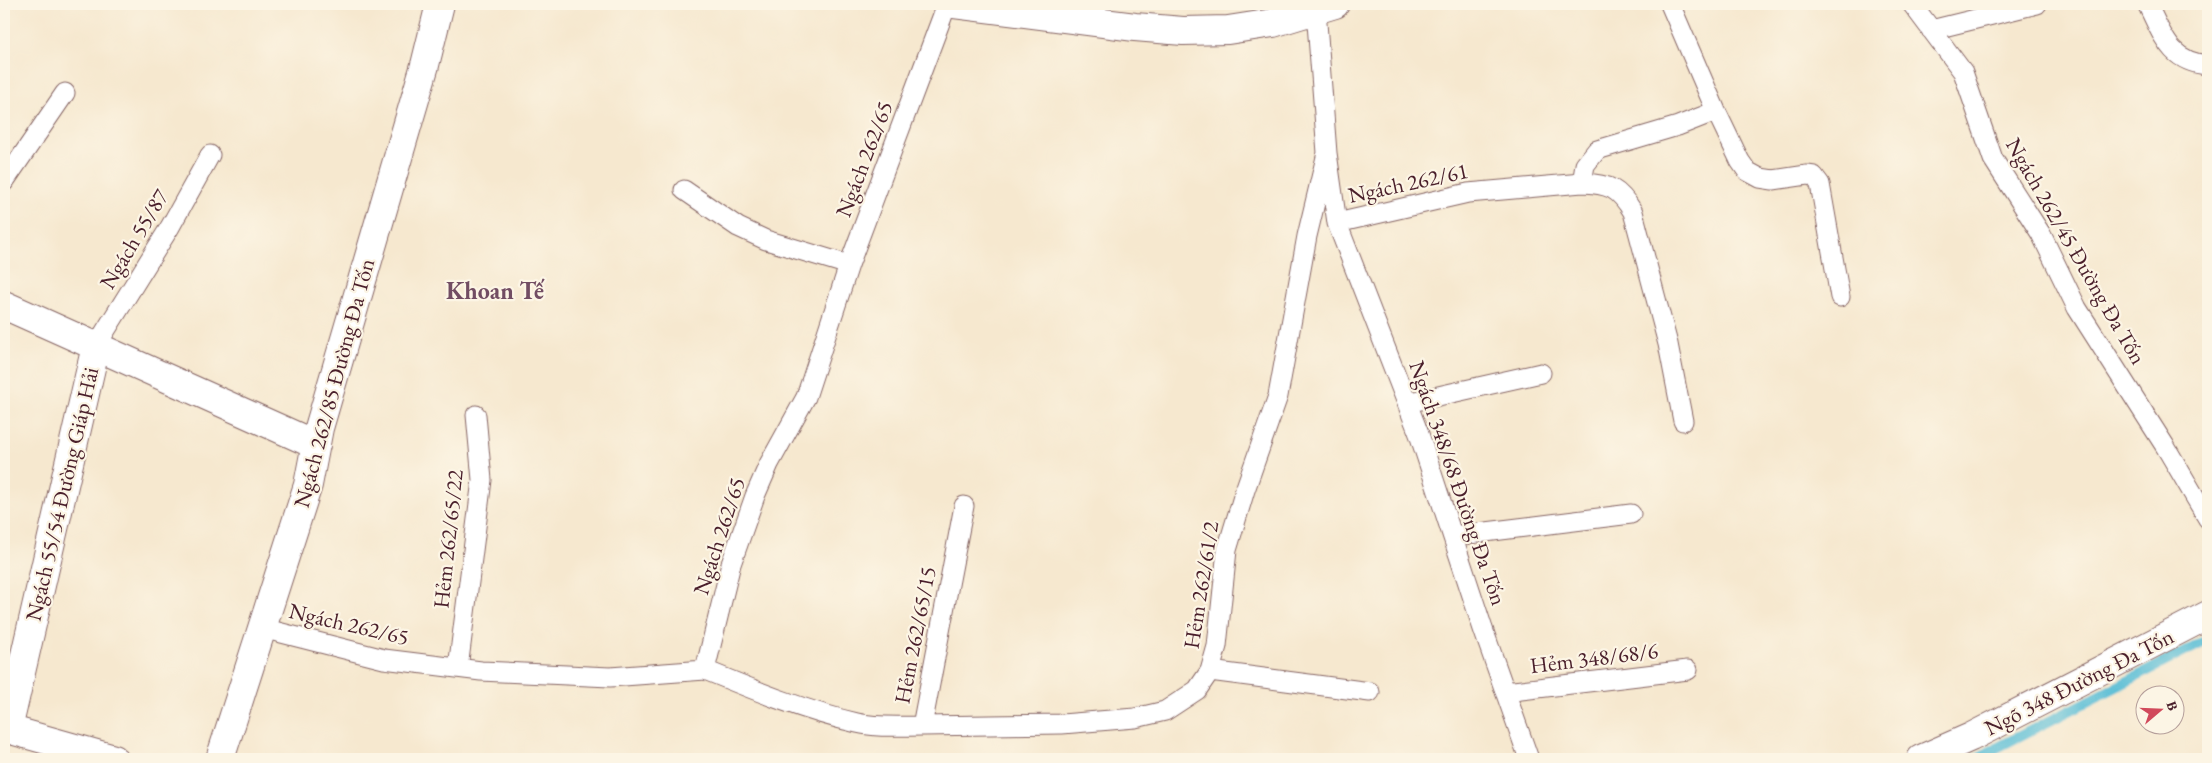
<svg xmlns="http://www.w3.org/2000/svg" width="2212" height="763" font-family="'EB Garamond',serif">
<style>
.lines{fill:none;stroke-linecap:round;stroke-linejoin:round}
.stream{stroke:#58bdd6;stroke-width:10}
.lane-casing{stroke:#866564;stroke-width:21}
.street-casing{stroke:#866564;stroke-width:30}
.lane{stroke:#fff;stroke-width:19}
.street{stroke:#fff;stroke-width:28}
.labels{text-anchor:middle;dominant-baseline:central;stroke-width:4.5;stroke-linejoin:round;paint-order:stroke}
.street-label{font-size:22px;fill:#4a1f2b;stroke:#fcf5e5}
.neighbourhood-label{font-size:24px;font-weight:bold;fill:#724d63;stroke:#fcf5e5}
</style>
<rect width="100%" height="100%" fill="#fcf5e5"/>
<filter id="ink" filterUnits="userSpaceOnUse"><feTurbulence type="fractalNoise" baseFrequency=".02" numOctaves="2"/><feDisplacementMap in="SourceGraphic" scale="10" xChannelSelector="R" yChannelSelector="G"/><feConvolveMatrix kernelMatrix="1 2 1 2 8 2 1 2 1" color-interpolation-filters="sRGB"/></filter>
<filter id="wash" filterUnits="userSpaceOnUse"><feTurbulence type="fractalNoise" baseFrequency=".0096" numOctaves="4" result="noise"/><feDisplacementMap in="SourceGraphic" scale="20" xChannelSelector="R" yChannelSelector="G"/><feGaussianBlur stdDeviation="1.12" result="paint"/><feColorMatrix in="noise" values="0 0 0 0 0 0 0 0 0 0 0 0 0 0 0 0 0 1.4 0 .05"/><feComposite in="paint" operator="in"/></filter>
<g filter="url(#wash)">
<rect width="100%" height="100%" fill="#f6e8cf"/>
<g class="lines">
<path class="stream" d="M1975 759 2208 640"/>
</g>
</g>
<g filter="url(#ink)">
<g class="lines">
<defs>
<path id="lane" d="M1670 4 1716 111 1740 161 1747 171 1760 178 1773 180 1807 175 1814 176 1820 184 1840 297
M1912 4 1963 72 1993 159 2041 234 2077 308 2165 446 2208 519
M2147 4C2163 35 2169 62 2208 65
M1316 10 1327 153 1337 223 1468 193 1582 183 1585 165 1597 150 1678 126 1716 111
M1931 30 2037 4
M4 182 65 93
M1582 183C1609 184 1619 188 1633 212L1668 344 1683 421
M684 190 738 227 766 240 849 265
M1337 223 1419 434 1483 629 1529 759
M96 346 170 227 210 155
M1407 403 1541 373
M1453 536 1631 514
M262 628 384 659 481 671 610 677 705 670 731 564 755 496 769 464 806 397 849 265 947 4
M458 668 482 480 476 415
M705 670C754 690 805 711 857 723 878 728 900 726 922 726L964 506
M1210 671 1370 692
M1505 692 1688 670
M922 726 1062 724 1135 718 1165 711 1197 690 1210 671 1217 646 1227 550 1245 490 1278 396 1307 236 1327 153"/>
<path id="street" d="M954 4 1135 27 1183 31 1228 30 1273 23 1335 4
M4 305 316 445
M4 728 114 759
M8 729 96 346
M220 759 308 485 319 428 425 65 440 4
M1921 759 1971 737 2208 615"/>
</defs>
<use href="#lane" class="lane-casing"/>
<use href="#street" class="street-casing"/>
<use href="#lane" class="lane"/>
<use href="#street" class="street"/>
</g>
</g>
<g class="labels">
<g class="street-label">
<text transform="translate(864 159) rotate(-69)">Ngách 262/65</text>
<text transform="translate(1408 183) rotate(-12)">Ngách 262/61</text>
<text transform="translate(134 239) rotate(-59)">Ngách 55/87</text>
<text transform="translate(2076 251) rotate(60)">Ngách 262/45 Đường Đa Tốn</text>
<text transform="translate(334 383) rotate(-75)">Ngách 262/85 Đường Đa Tốn</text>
<text transform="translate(1458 483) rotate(71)">Ngách 348/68 Đường Đa Tốn</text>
<text transform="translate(62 494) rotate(-77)">Ngách 55/54 Đường Giáp Hải</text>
<text transform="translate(719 536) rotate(-72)">Ngách 262/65</text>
<text transform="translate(448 539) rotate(-84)">Hẻm 262/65/22</text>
<text transform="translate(1201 585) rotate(-81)">Hẻm 262/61/2</text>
<text transform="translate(349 624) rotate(13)">Ngách 262/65</text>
<text transform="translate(915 635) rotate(-79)">Hẻm 262/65/15</text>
<text transform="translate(1594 658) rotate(-7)">Hẻm 348/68/6</text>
<text transform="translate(2079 682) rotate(-27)">Ngõ 348 Đường Đa Tốn</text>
</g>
<g class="neighbourhood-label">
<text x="495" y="290">Khoan Tế</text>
</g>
</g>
<rect width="2212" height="763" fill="none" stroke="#fcf5e5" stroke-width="20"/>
<g transform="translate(2160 710) rotate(71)"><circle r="24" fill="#fcf5e5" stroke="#b59f9b"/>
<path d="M0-4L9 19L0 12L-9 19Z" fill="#d1495b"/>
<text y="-8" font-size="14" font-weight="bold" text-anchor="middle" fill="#4a1f2b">B</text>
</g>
</svg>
